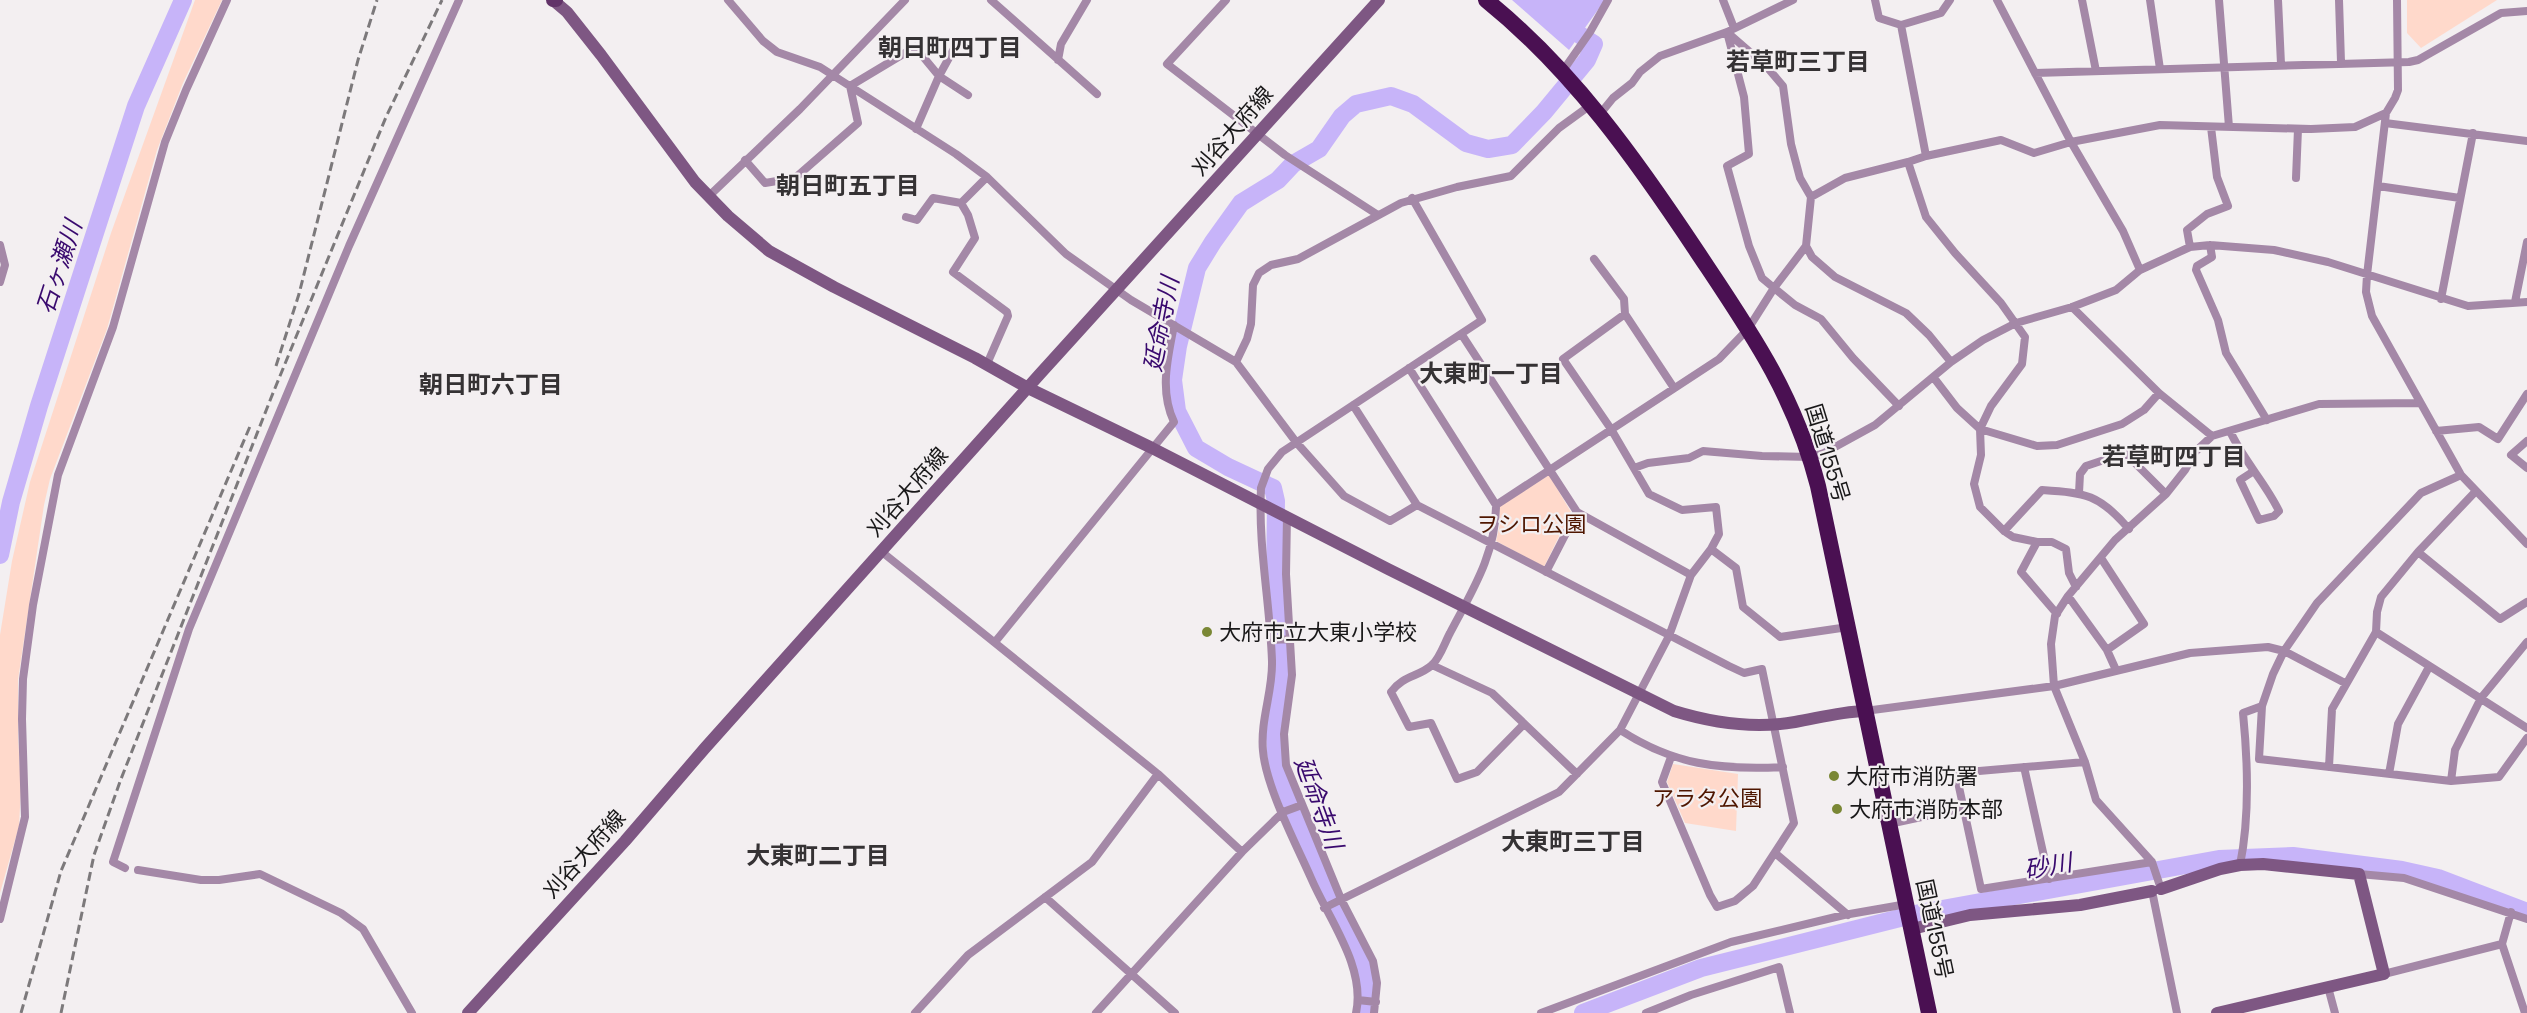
<svg xmlns="http://www.w3.org/2000/svg" width="2527" height="1013" font-family="'Space Grotesk','Noto Sans JP',sans-serif">
<style>
.green{fill:#ffd9cb}
.water{fill:#c7b4f9}
.lines{fill:none;stroke-linecap:round;stroke-linejoin:round}
.river{stroke:#c7b4f9;stroke-width:18}
.street{stroke:#a488a7;stroke-width:8}
.secondary{stroke:#7e5783;stroke-width:12}
.primary{stroke:#623369;stroke-width:14}
.highway{stroke:#4a1052;stroke-width:16}
.rail{stroke:#7c797b;stroke-width:3;stroke-dasharray:9 4.5;stroke-linecap:butt}
.poi-dot{fill:#7a8735;stroke:#f3eff1;stroke-width:2}
.labels{text-anchor:middle;dominant-baseline:central;stroke-width:4.5;stroke-linejoin:round;paint-order:stroke}
.street-label{font-size:22px;fill:#191819;stroke:#f3eff1}
.park-label{font-size:22px;fill:#4f1600;stroke:#f3eff1}
.poi-label{font-size:22px;fill:#191819;stroke:#f3eff1;text-anchor:start}
.neighbourhood-label{font-size:24px;font-weight:bold;fill:#353234;stroke:#f3eff1}
.water-label{font-size:24px;font-style:italic;fill:#39096e;stroke:#f3eff1}
</style>
<rect width="100%" height="100%" fill="#f3eff1"/>
<path class="green" d="M195 0H222L183 83 157 150 107 329 50 479 44 505 18 680V737L21 788 19 826 0 893V635L12 561 30 482 111 233Z
M2407 0H2497L2421 48 2407 33Z
M1549 475 1571 512 1544 567 1496 541 1500 524 1499 507Z
M1673 764 1738 774 1736 831 1685 823 1667 782Z"/>
<path class="water" d="M1512 0H1605L1569 50Z"/>
<g class="lines">
<path class="river" d="M0 555 11 502 39 406 136 106 183 0
M1366 1013 1368 990 1361 960 1321 881 1277 767 1274 723 1283 655 1275 577 1276 501 1273 488 1228 467 1196 448 1177 411 1173 380 1178 346 1197 268 1213 242 1241 203 1278 180 1293 164 1319 149 1342 116 1356 104 1391 96 1413 104 1466 143 1488 149 1512 145 1544 112 1587 60 1594 44 1580 35
M1583 1013 1701 968 1920 913 2219 859 2293 856 2402 870 2438 878 2527 912"/>
<path class="street" d="M728 0 763 41 777 52 820 67 956 154 987 177 1066 254 1131 300 1236 362 1296 442 1344 496 1390 521 1417 505
M991 0 1097 94
M1226 0 1167 64 1285 155 1378 215
M1723 0 1734 28
M1875 0 1879 18 1901 25 1926 156 1908 162 1926 217 1955 253 2001 303 2025 337 2022 364 1991 406 1980 429 1981 455 1974 484 1980 507 2004 531 2013 537 2037 542H2052L2066 549 2069 573 2076 587
M1997 0 2071 142 2123 231 2140 270
M2082 0 2096 71
M2150 0 2160 69
M2219 0 2229 127
M2278 0 2281 64
M2339 0 2341 62
M2397 0 2398 90 2395 98 2386 113 2367 275 2366 292 2372 316 2461 475 2527 544
M1901 25 1941 13 1950 0
M1728 33 1766 66 1783 86 1791 144 1800 178 1811 197 1806 246 1812 257 1835 277 1906 313 1929 335 1951 362
M1058 60 1061 44 1087 0
M1562 72 1590 32 1608 0
M2035 73 2409 62 2418 60 2501 13 2527 11
M1600 114 1613 98 1632 83 1640 72 1660 56 1727 32 1793 0
M2385 123 2527 141
M916 129 939 76 956 45
M1926 156 2001 140 2034 153 2071 142 2160 125 2311 129 2355 127 2386 113
M745 160 765 183 795 178 858 123 850 86 915 47 939 76 968 95
M2296 178 2298 129
M2378 186 2460 198
M709 196 800 109 905 0
M1811 197 1845 178 1908 162
M961 203 968 215 975 238 953 272 1007 312 1008 316 987 364
M906 217 917 220 933 198 961 203 987 177
M0 245 5 265 0 282
M2210 245 2212 257 2197 266 2196 270 2218 320 2226 353 2267 420
M1806 246 1774 288 1795 305 1821 319 1853 358 1899 406
M2190 247 2187 230 2207 214 2228 206 2217 177 2211 127
M1594 259 1624 299 1625 314 1674 388
M2441 299 2473 133
M2515 302 2527 242
M2072 307 2159 393 2212 436
M1462 335 1577 512 1691 575
M1236 362 1247 339 1251 324 1253 285 1259 273 1271 265 1298 259 1401 203 1457 187 1511 176 1559 128 1592 104
M1409 368 1496 505C1496 554 1472 591 1450 633 1445 642 1440 658 1432 665 1419 677 1403 675 1391 692L1409 727 1431 723 1457 779 1477 772 1524 724
M1934 378 1957 408 1980 429 2037 446 2057 445 2122 424 2144 410 2159 393
M1353 405 1417 505 1729 666 1744 673 1762 669 1794 823 1753 886 1735 901 1717 907 1710 895 1662 782 1671 757
M2230 431C2243 460 2265 482 2279 511L2274 516 2259 520 2240 480 2254 471
M2436 431 2479 427 2498 439 2527 394
M2527 441 2511 455 2527 468
M1634 468 1648 463 1689 458 1703 451 1762 456 1810 457 1824 453 1875 425 1951 362 1983 340 2016 323 2072 307 2116 290 2140 270 2190 247 2210 245 2274 250 2328 262 2468 306 2527 302
M2461 475 2421 493 2317 603 2284 651 2273 674 2262 706 2259 759 2451 781 2499 777 2527 738
M2079 493 2080 474 2086 466 2125 453 2166 494
M1496 505 1719 359 1748 329 1774 288 1762 278 1749 246 1727 166 1749 154 1744 97 1727 32
M1287 516 1286 574 1292 675 1284 734 1286 765 1341 899 1373 961 1377 983 1374 1013
M2004 531 2042 490C2086 493 2099 494 2129 529
M2037 542 2021 572 2057 614
M1711 549 1736 568 1743 607 1780 637 1848 627
M882 552 1158 774 1242 852
M2418 552 2500 619 2527 602
M2101 558 2144 624 2107 650
M1546 572 1577 512
M2068 596 2107 650 2116 670
M2376 632 2527 728
M1271 640 1291 639
M995 642 1174 422C1159 390 1168 358 1174 325
M1432 665 1492 693 1577 774
M1865 711 2054 686 2190 653 2268 647 2284 651 2345 683
M1620 730 1669 636 1691 575 1711 549 1719 534 1716 507 1682 510 1649 494 1611 429 1563 359 1625 314
M2085 762 1956 773 1981 889 2152 862
M2024 767 2049 879
M2329 767 2332 709 2376 632 2377 612 2381 597 2418 552 2475 492
M2389 774 2398 724 2429 667
M2451 781 2455 750 2481 698 2527 642
M1889 824 1963 808
M1775 853 1848 915
M2240 865C2250 816 2248 763 2243 713L2262 706
M125 868 113 862 189 629 349 246 459 0
M138 870 201 880H219L260 874 341 913 363 929 412 1013
M2359 874 2404 878 2527 919
M1045 897 1175 1013
M1324 908 1559 792 1620 730C1674 765 1719 770 1783 767
M2511 912 2502 944 2525 1013
M0 919 25 817 22 719 23 679 33 605 58 475 113 327 165 142 186 90 227 0
M2384 974 2502 944
M2328 987 2335 1013
M1358 1000 1376 1002
M915 1013 968 955 1092 862 1158 774
M1096 1013 1242 852 1283 812 1302 805
M1356 1013C1366 967 1329 920 1311 878 1296 844 1266 787 1263 751 1260 720 1273 691 1272 661 1270 603 1258 546 1261 488L1268 469 1282 452 1482 320 1412 198
M1541 1013 1731 942 1844 915 1907 904
M1646 1013 1691 995 1779 967 1790 1013
M2177 1013 2152 891 2161 889 2152 862 2096 800 2085 762 2054 686 2051 644 2055 616 2068 596 2115 540 2166 494 2185 470 2195 452 2212 436 2319 404 2420 403"/>
<path class="secondary" d="M554 1 567 12 601 55 695 182 728 216 769 251 834 287 975 358 1028 388 1152 448 1388 569 1674 711C1713 723 1754 729 1795 722 1818 718 1840 712 1864 711
M2161 889 2220 869 2240 865 2263 864 2359 874 2384 974 2217 1013
M1912 929 1970 915 2080 905 2152 891
M468 1013 625 841 705 748 1039 375 1379 0"/>
<path class="primary" d="M553 0H556"/>
<path class="highway" d="M1486 0C1573 70 1637 161 1698 253 1750 331 1794 393 1818 486L1929 1013"/>
<path class="rail" d="M276 366 299 294 358 60 377 0
M21 1013 61 871 251 424
M61 1013 94 855 121 779 271 398 386 117 442 0"/>
</g>
<g class="poi-dot">
<circle cx="1207" cy="632" r="6"/>
<circle cx="1834" cy="776" r="6"/>
<circle cx="1837" cy="809" r="6"/>
</g>
<g class="labels">
<g class="street-label">
<text transform="translate(1232 131) rotate(-49)">刈谷大府線</text>
<text transform="translate(1828 453) rotate(73)">国道155号</text>
<text transform="translate(907 492) rotate(-49)">刈谷大府線</text>
<text transform="translate(584 854) rotate(-48)">刈谷大府線</text>
<text transform="translate(1935 929) rotate(78)">国道155号</text>
</g>
<g class="park-label">
<text x="1531" y="524">ヲシロ公園</text>
<text x="1707" y="798">アラタ公園</text>
</g>
<g class="poi-label">
<text x="1219" y="632">大府市立大東小学校</text>
<text x="1846" y="776">大府市消防署</text>
<text x="1849" y="809">大府市消防本部</text>
</g>
<g class="neighbourhood-label">
<text x="950" y="47">朝日町四丁目</text>
<text x="1798" y="61">若草町三丁目</text>
<text x="848" y="185">朝日町五丁目</text>
<text x="1491" y="373">大東町一丁目</text>
<text x="491" y="384">朝日町六丁目</text>
<text x="2174" y="456">若草町四丁目</text>
<text x="1573" y="841">大東町三丁目</text>
<text x="818" y="855">大東町二丁目</text>
</g>
<g class="water-label">
<text transform="translate(59 267) rotate(-72)">石ヶ瀬川</text>
<text transform="translate(1161 324) rotate(-79)">延命寺川</text>
<text transform="translate(1319 803) rotate(70)">延命寺川</text>
<text transform="translate(2048 866) rotate(-10)">砂川</text>
</g>
</g>
</svg>
